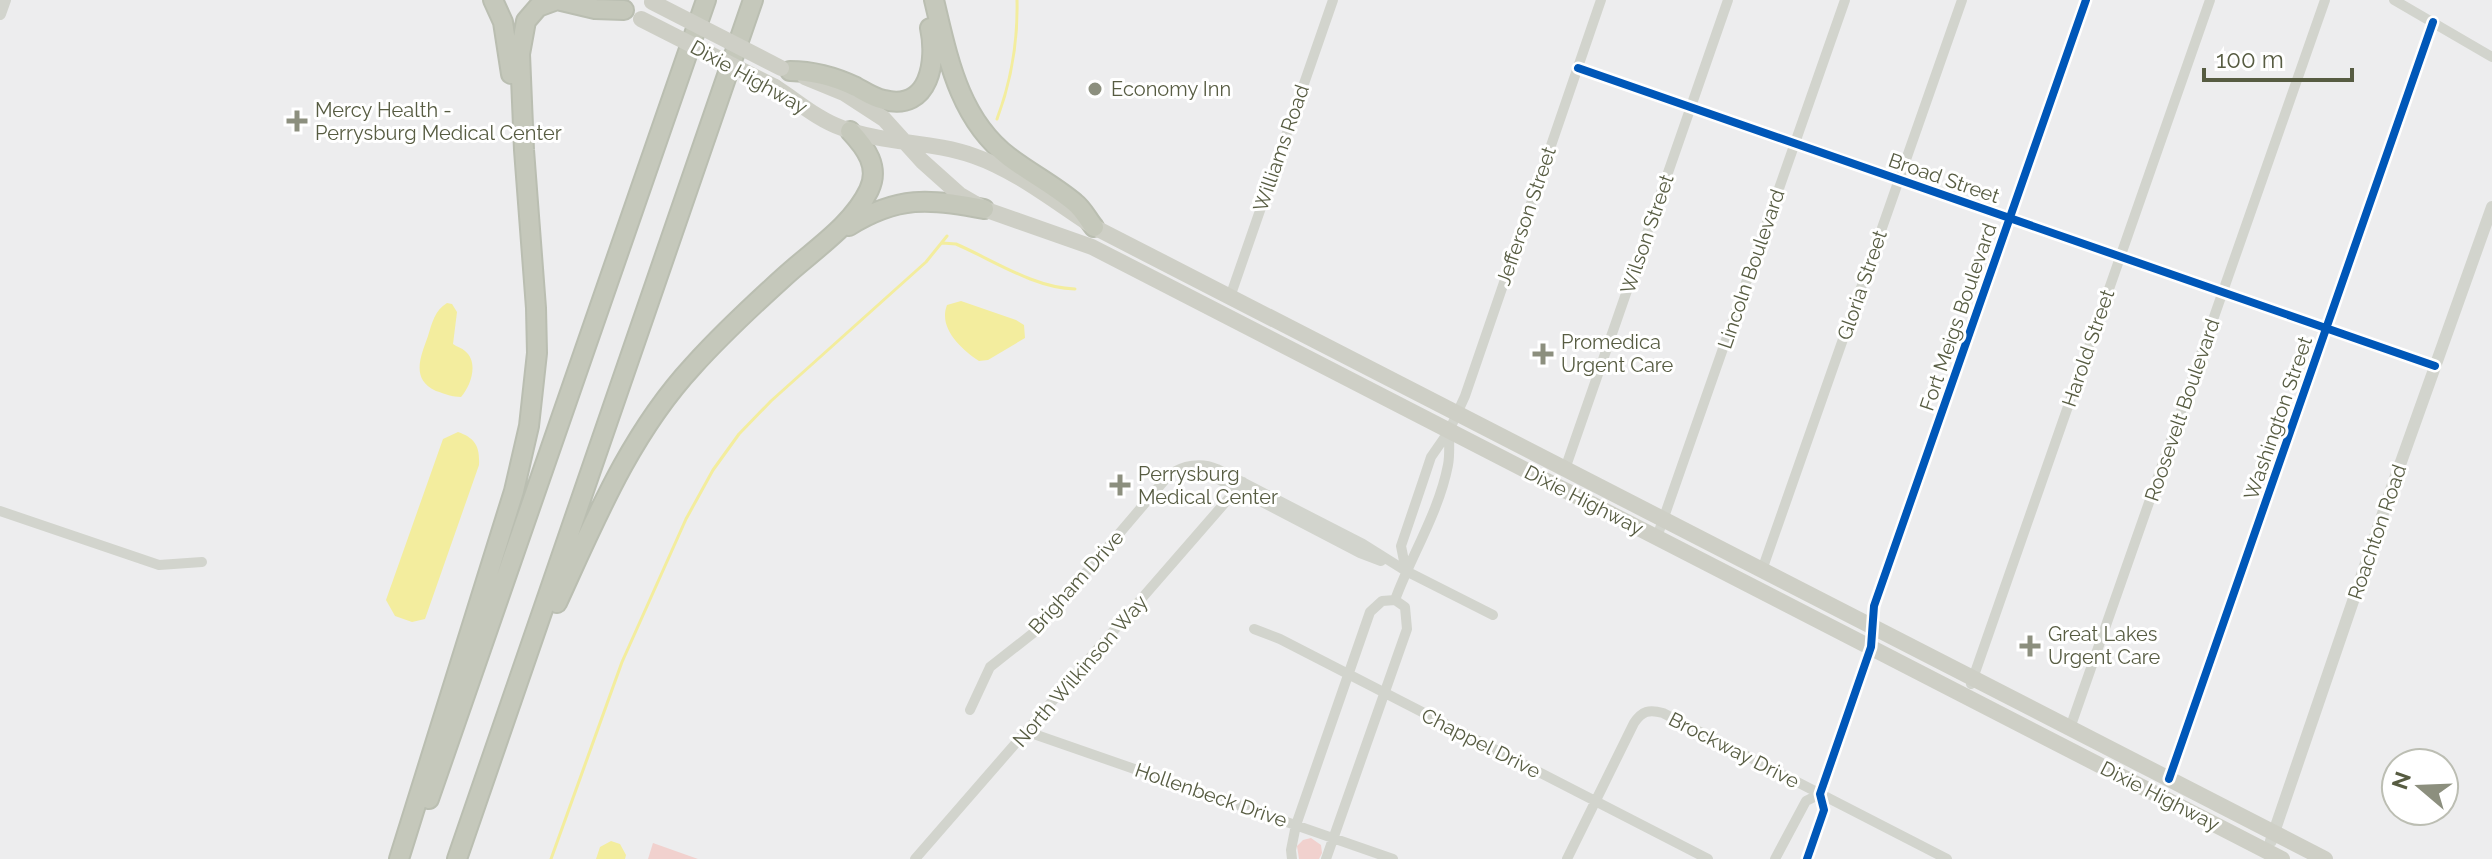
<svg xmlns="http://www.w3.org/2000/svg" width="2492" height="859" font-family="Raleway,sans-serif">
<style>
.green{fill:#f1d1ce}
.water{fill:#f3ed9e}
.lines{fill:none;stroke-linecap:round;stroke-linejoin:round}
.stream{stroke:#f3ed9e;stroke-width:3}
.motorway-casing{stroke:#babeb1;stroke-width:22}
.minor{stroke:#d2d4cd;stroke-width:10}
.tertiary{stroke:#d2d4cd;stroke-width:12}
.primary{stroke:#cecfc6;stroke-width:16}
.motorway{stroke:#c5c8bb;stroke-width:18}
.primary-bridge{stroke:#cecfc6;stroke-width:16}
.cycleway-casing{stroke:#fff;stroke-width:13}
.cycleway{stroke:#0057b8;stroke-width:8}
.poi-dot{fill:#8c8f7e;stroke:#fff;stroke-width:3}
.labels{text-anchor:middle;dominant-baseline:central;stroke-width:6;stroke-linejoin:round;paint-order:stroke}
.street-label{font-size:20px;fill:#575c42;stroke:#fff}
.poi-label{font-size:20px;fill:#575c42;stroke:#fff;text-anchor:start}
</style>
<rect width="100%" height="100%" fill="#ededee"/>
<path class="green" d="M1311 838 1321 845 1322 853 1319 859H1299L1297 846 1303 840Z
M653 843 698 859H648Z"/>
<path class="water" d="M961 301 1016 320 1024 325 1025 338 988 360 979 361C961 349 938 328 947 305Z
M447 303 452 304 457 312 453 344C457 347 462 348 465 351 479 362 471 386 461 397 453 397 445 394 436 391 410 379 421 356 428 336 432 323 435 310 447 303Z
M458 432C475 438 480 446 479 465L425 619 412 622 395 616 386 600 443 439Z
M611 841 620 844 626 855 625 859H596L600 847Z"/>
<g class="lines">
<path class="stream" d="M997 119C1012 79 1018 42 1017 0
M942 243 956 244C993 260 1034 288 1075 289
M551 859 622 662 686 519 713 470 739 434 771 401 926 262 947 236"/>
<defs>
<path id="motorway" d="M493 0 503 22 511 74
M934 0C948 58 959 119 1009 157 1030 173 1055 186 1075 203 1083 209 1088 220 1094 227
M790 71C814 71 835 77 856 87 865 92 874 98 884 100 930 112 937 60 930 28
M849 226C897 196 930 198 984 209
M557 603C595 520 630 434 693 366 721 335 752 306 784 277 812 251 852 226 869 190 880 167 866 148 850 131
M429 799 706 0
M399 859 514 491 529 426 537 353 536 308 524 150 520 54 526 21 538 7 557 0 595 9 624 10
M457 859 753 0"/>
</defs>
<use href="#motorway" class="motorway-casing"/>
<path class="minor" d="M2394 0 2492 57
M1578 68 2435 366
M1230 297 1333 0
M1193 466 1360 553 1381 561
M1565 469 1728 0
M0 511 159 565 202 562
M1657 537 1845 0
M1762 570 1962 0
M1406 571 1401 546 1423 481 1431 457 1449 431 1465 396 1601 0
M1395 600C1411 556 1439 512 1448 465 1450 455 1449 443 1449 433
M1254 629 1280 639 1708 859
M1971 684 2210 0
M970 710 990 667 1037 630 1169 475C1183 465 1201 462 1217 469L1363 544 1406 571 1493 615
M2070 728 2325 0
M1028 732 1393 859
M2169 779 2433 22
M915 859 1243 482
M1292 859 1291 850 1296 825 1370 612 1382 601 1395 600 1405 607 1407 629 1326 859
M1567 859 1634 723C1642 711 1649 709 1663 713L1947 859
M1775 859 1806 801 1820 794
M1807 859 1824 810 1820 794 1871 647 1874 606 2086 0"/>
<path class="tertiary" d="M0 14 5 0
M2271 841 2391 490 2492 207"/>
<path class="primary" d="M805 77 844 93 884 119 922 161 960 195 984 209 1092 247 2282 859
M775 87C797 101 817 119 842 128 885 144 932 141 974 156 1017 171 1055 202 1094 227L2325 859"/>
<use href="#motorway" class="motorway"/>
<path class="primary-bridge" d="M652 2 781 68
M641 19 775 87"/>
<defs>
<path id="cycleway" d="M1578 68 2435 366
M2169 779 2433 22
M1807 859 1824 810 1820 794 1871 647 1874 606 2086 0"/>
</defs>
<use href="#cycleway" class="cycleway-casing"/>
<use href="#cycleway" class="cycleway"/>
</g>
<g class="poi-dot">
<circle cx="1095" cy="89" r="8"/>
<path d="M293 109h8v8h8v8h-8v8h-8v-8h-8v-8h8z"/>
<path d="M1539 342h8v8h8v8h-8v8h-8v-8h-8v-8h8z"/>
<path d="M1116 473h8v8h8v8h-8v8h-8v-8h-8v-8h8z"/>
<path d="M2026 634h8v8h8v8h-8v8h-8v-8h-8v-8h8z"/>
</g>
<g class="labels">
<g class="street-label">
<text transform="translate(749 77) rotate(29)">Dixie Highway</text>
<text transform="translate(1281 148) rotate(-71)">Williams Road</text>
<text transform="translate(1944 178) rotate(19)">Broad Street</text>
<text transform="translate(1526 216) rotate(-71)">Jefferson Street</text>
<text transform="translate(1647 234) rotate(-71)">Wilson Street</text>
<text transform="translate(1751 269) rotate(-71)">Lincoln Boulevard</text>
<text transform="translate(1862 285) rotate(-71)">Gloria Street</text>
<text transform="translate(1958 317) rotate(-71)">Fort Meigs Boulevard</text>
<text transform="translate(2088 348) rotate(-71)">Harold Street</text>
<text transform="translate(2182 410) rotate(-71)">Roosevelt Boulevard</text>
<text transform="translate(2278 418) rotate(-71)">Washington Street</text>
<text transform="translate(1584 500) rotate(27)">Dixie Highway</text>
<text transform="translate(2377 532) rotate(-71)">Roachton Road</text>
<text transform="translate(1076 582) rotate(-48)">Brigham Drive</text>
<text transform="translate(1080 671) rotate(-49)">North Wilkinson Way</text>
<text transform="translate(1481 743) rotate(27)">Chappel Drive</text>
<text transform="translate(1734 750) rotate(27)">Brockway Drive</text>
<text transform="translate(1211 795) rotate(19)">Hollenbeck Drive</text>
<text transform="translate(2160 796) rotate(27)">Dixie Highway</text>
</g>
<g class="poi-label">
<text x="1111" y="89">Economy Inn</text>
<text x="315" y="110">Mercy Health -<tspan x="315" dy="23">Perrysburg Medical Center</tspan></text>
<text x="1561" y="342">Promedica<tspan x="1561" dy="23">Urgent Care</tspan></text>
<text x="1138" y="474">Perrysburg<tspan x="1138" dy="23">Medical Center</tspan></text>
<text x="2048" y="634">Great Lakes<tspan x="2048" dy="23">Urgent Care</tspan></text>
</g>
</g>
<g transform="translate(2420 787) rotate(289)"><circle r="38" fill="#ffffff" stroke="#bcbeb3" stroke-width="2"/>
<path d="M0-6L14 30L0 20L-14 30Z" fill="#8c8f7e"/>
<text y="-12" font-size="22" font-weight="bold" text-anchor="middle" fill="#575c42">N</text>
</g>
<path d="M2204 68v12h148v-12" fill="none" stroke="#575c42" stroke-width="4"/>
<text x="2216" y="68" font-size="24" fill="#575c42" stroke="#ffffff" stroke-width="6" paint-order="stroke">100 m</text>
</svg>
